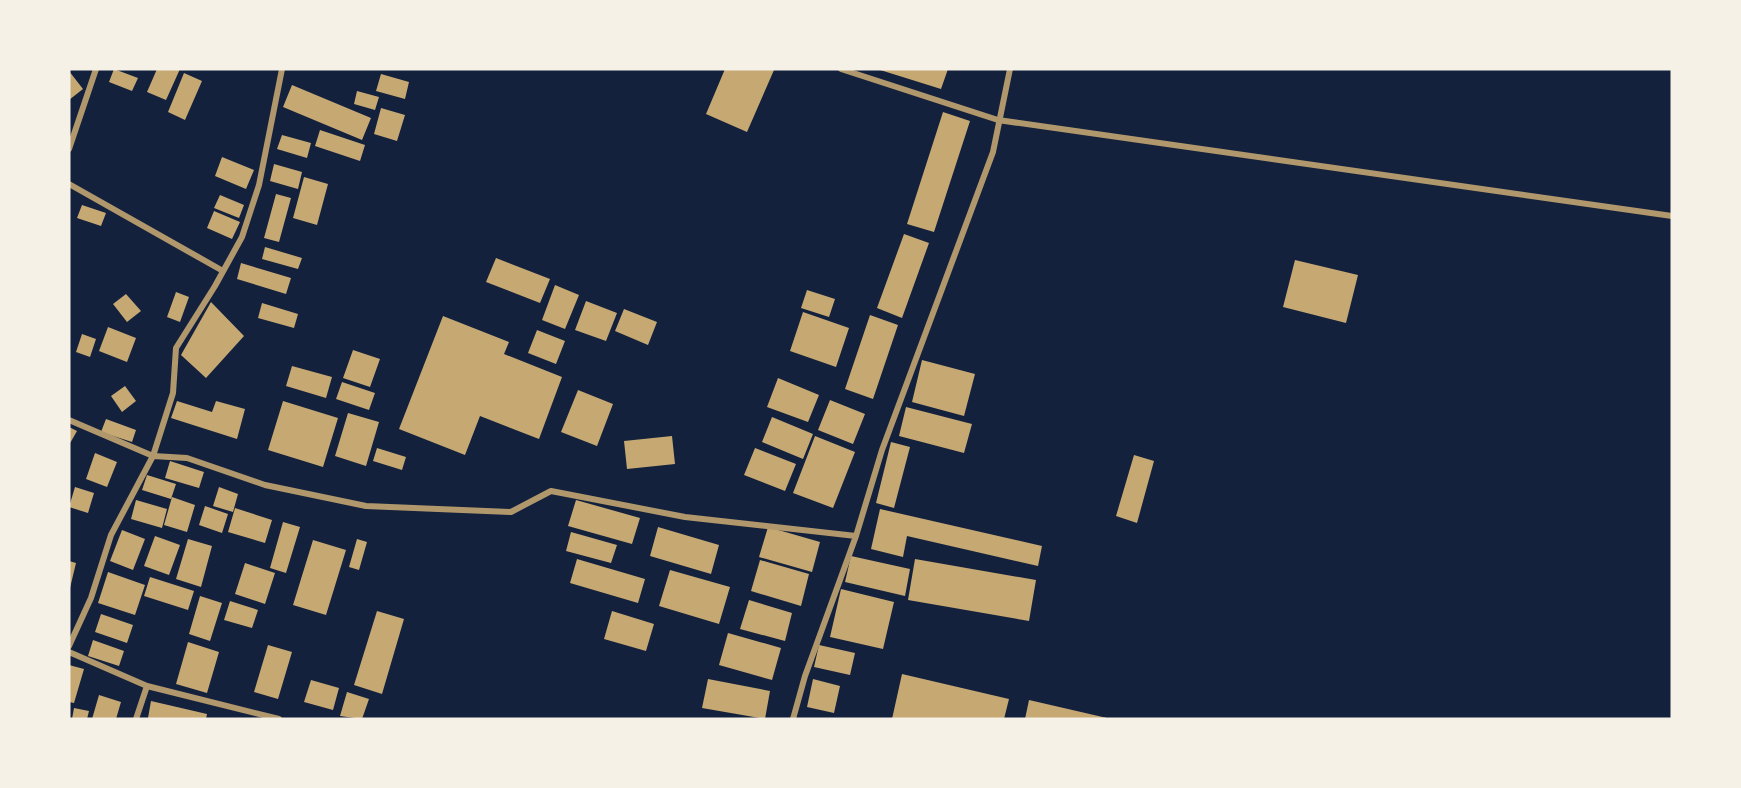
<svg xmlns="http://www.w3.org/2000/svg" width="1741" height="788" font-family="'Source Serif 4',serif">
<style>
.building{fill:#c6a872}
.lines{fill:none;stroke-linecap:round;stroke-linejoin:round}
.minor{stroke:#b1986c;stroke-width:6}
</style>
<rect width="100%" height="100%" fill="#14213d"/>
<path class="building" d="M114 69 138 78 132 91 109 82Z
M157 69H180L166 100 147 92Z
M725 69 774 70 747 132 706 114Z
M877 69H948L941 89Z
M69 71 83 89 69 100Z
M184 73 202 81 185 120 168 112Z
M381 74 409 82 405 99 376 91Z
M292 85 371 118 362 140 283 107Z
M357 91 379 97 375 110 354 104Z
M381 108 405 115 397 141 374 134Z
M943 112 970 121 934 232 907 224Z
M320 130 365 145 360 161 315 146Z
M282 135 311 143 307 158 277 149Z
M222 157 254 170 246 189 215 176Z
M274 164 302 172 298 189 270 181Z
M304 177 328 184 317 225 293 218Z
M276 194 291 198 279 242 264 238Z
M220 195 244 205 239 218 214 208Z
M82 205 106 213 101 226 77 218Z
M214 211 240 222 232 239 207 228Z
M904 234 929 243 902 318 877 308Z
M265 247 302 258 298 269 262 259Z
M496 258 550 279 540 303 486 282Z
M1295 260 1358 275 1346 323 1283 307Z
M241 263 291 278 286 294 237 279Z
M555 285 579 295 565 329 542 320Z
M807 290 835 299 829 317 801 308Z
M176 292 189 297 180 322 167 317Z
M126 294 141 311 127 322 113 304Z
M586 301 617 313 606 341 575 330Z
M211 302 244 336 206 378 181 355Z
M262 303 298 314 294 328 258 318Z
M624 309 657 322 648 345 615 331Z
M803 312 849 328 836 367 790 351Z
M870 315 898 325 873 399 845 389Z
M443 316 509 342 504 354 562 377 539 439 480 416 465 455 399 429Z
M108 327 136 338 127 362 99 351Z
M537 330 565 341 556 364 528 353Z
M82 334 96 339 90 357 76 352Z
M353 350 380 359 370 387 343 378Z
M922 360 975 374 964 416 912 402Z
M292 366 332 377 326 398 286 386Z
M778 378 819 395 808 422 767 407Z
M342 382 375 393 369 410 336 399Z
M125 386 136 401 122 412 111 396Z
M578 390 613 404 597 446 561 432Z
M830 400 865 414 853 444 818 430Z
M177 401 212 412 216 401 245 409 237 439 171 418Z
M283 401 338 418 323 467 268 450Z
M906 407 972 424 964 453 899 436Z
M348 413 379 422 366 466 335 456Z
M772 417 813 434 803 459 762 442Z
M106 419 136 430 132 442 101 432Z
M69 427 77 431 69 445Z
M672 436 675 464 627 469 624 441Z
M815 436 855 452 833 508 793 493Z
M891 442 910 447 894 508 876 503Z
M377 448 406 457 402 470 373 461Z
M755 448 796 464 785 491 744 475Z
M95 453 117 462 107 487 86 479Z
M1134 455 1154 461 1137 523 1116 516Z
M170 461 204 472 199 488 165 478Z
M147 475 176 484 171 499 142 490Z
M75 487 94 493 88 513 69 507Z
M219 487 238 494 233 512 213 506Z
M172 497 195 505 187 532 164 525Z
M136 500 167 509 162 528 131 519Z
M576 500 640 518 632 544 568 526Z
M205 506 228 514 222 533 199 525Z
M235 508 272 520 265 543 228 532Z
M880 509 1042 546 1038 566 907 536 903 557 871 549Z
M283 522 300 527 286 573 270 568Z
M658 527 719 545 711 574 650 556Z
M768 527 820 542 812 572 759 557Z
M122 530 145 539 133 570 110 561Z
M571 532 617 545 611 563 566 551Z
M155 536 180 545 169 575 144 566Z
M188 539 212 546 201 587 176 579Z
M357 539 367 542 359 570 349 567Z
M313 540 346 550 326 615 293 605Z
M851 556 910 569 905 596 845 582Z
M577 559 645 579 638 603 570 583Z
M915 559 1036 580 1029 621 908 600Z
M760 560 809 574 801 606 751 591Z
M69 561 76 563 70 588H69Z
M245 563 275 573 265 604 235 594Z
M670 570 730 587 719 624 659 606Z
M108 572 145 585 135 615 98 603Z
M150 577 194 591 188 610 144 596Z
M841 589 894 602 883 649 830 637Z
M200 596 222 603 210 641 189 634Z
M749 600 792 613 785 641 740 629Z
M230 601 258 610 252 628 224 620Z
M377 611 404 619 382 694 354 685Z
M612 611 654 624 646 651 604 639Z
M101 614 133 625 127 643 95 632Z
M728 633 781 648 772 680 719 665Z
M93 640 124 651 119 666 88 656Z
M188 642 219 652 207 693 176 684Z
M268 645 292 652 278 699 254 692Z
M819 645 855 653 850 675 814 667Z
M69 665 84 669 74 703 69 702Z
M902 674 1009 699 1004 719H892Z
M708 679 770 691 765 719 702 708Z
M813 679 840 686 834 713 807 707Z
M311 680 339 688 333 710 304 702Z
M347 692 369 699 362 719 340 716Z
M99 695 121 702 116 719H92Z
M1029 700 1107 718V719H1025Z
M151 701 207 714 206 719 148 718Z
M74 708 89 711 87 719H72Z"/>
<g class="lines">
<path class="minor" d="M841 69 998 120 1672 216
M69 149 96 69
M69 184 223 271
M69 420 153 456 187 458 265 485 366 506 511 512 551 491 685 517 856 536
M69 646 91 598 111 535 153 456 173 393 176 348 215 286 242 237 259 185 282 69
M69 652 147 686 279 719
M136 719 147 686
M793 719 805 676 856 536 882 450 993 152 1010 69"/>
</g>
<rect width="1741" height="788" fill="none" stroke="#f6f1e7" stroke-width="141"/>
</svg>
